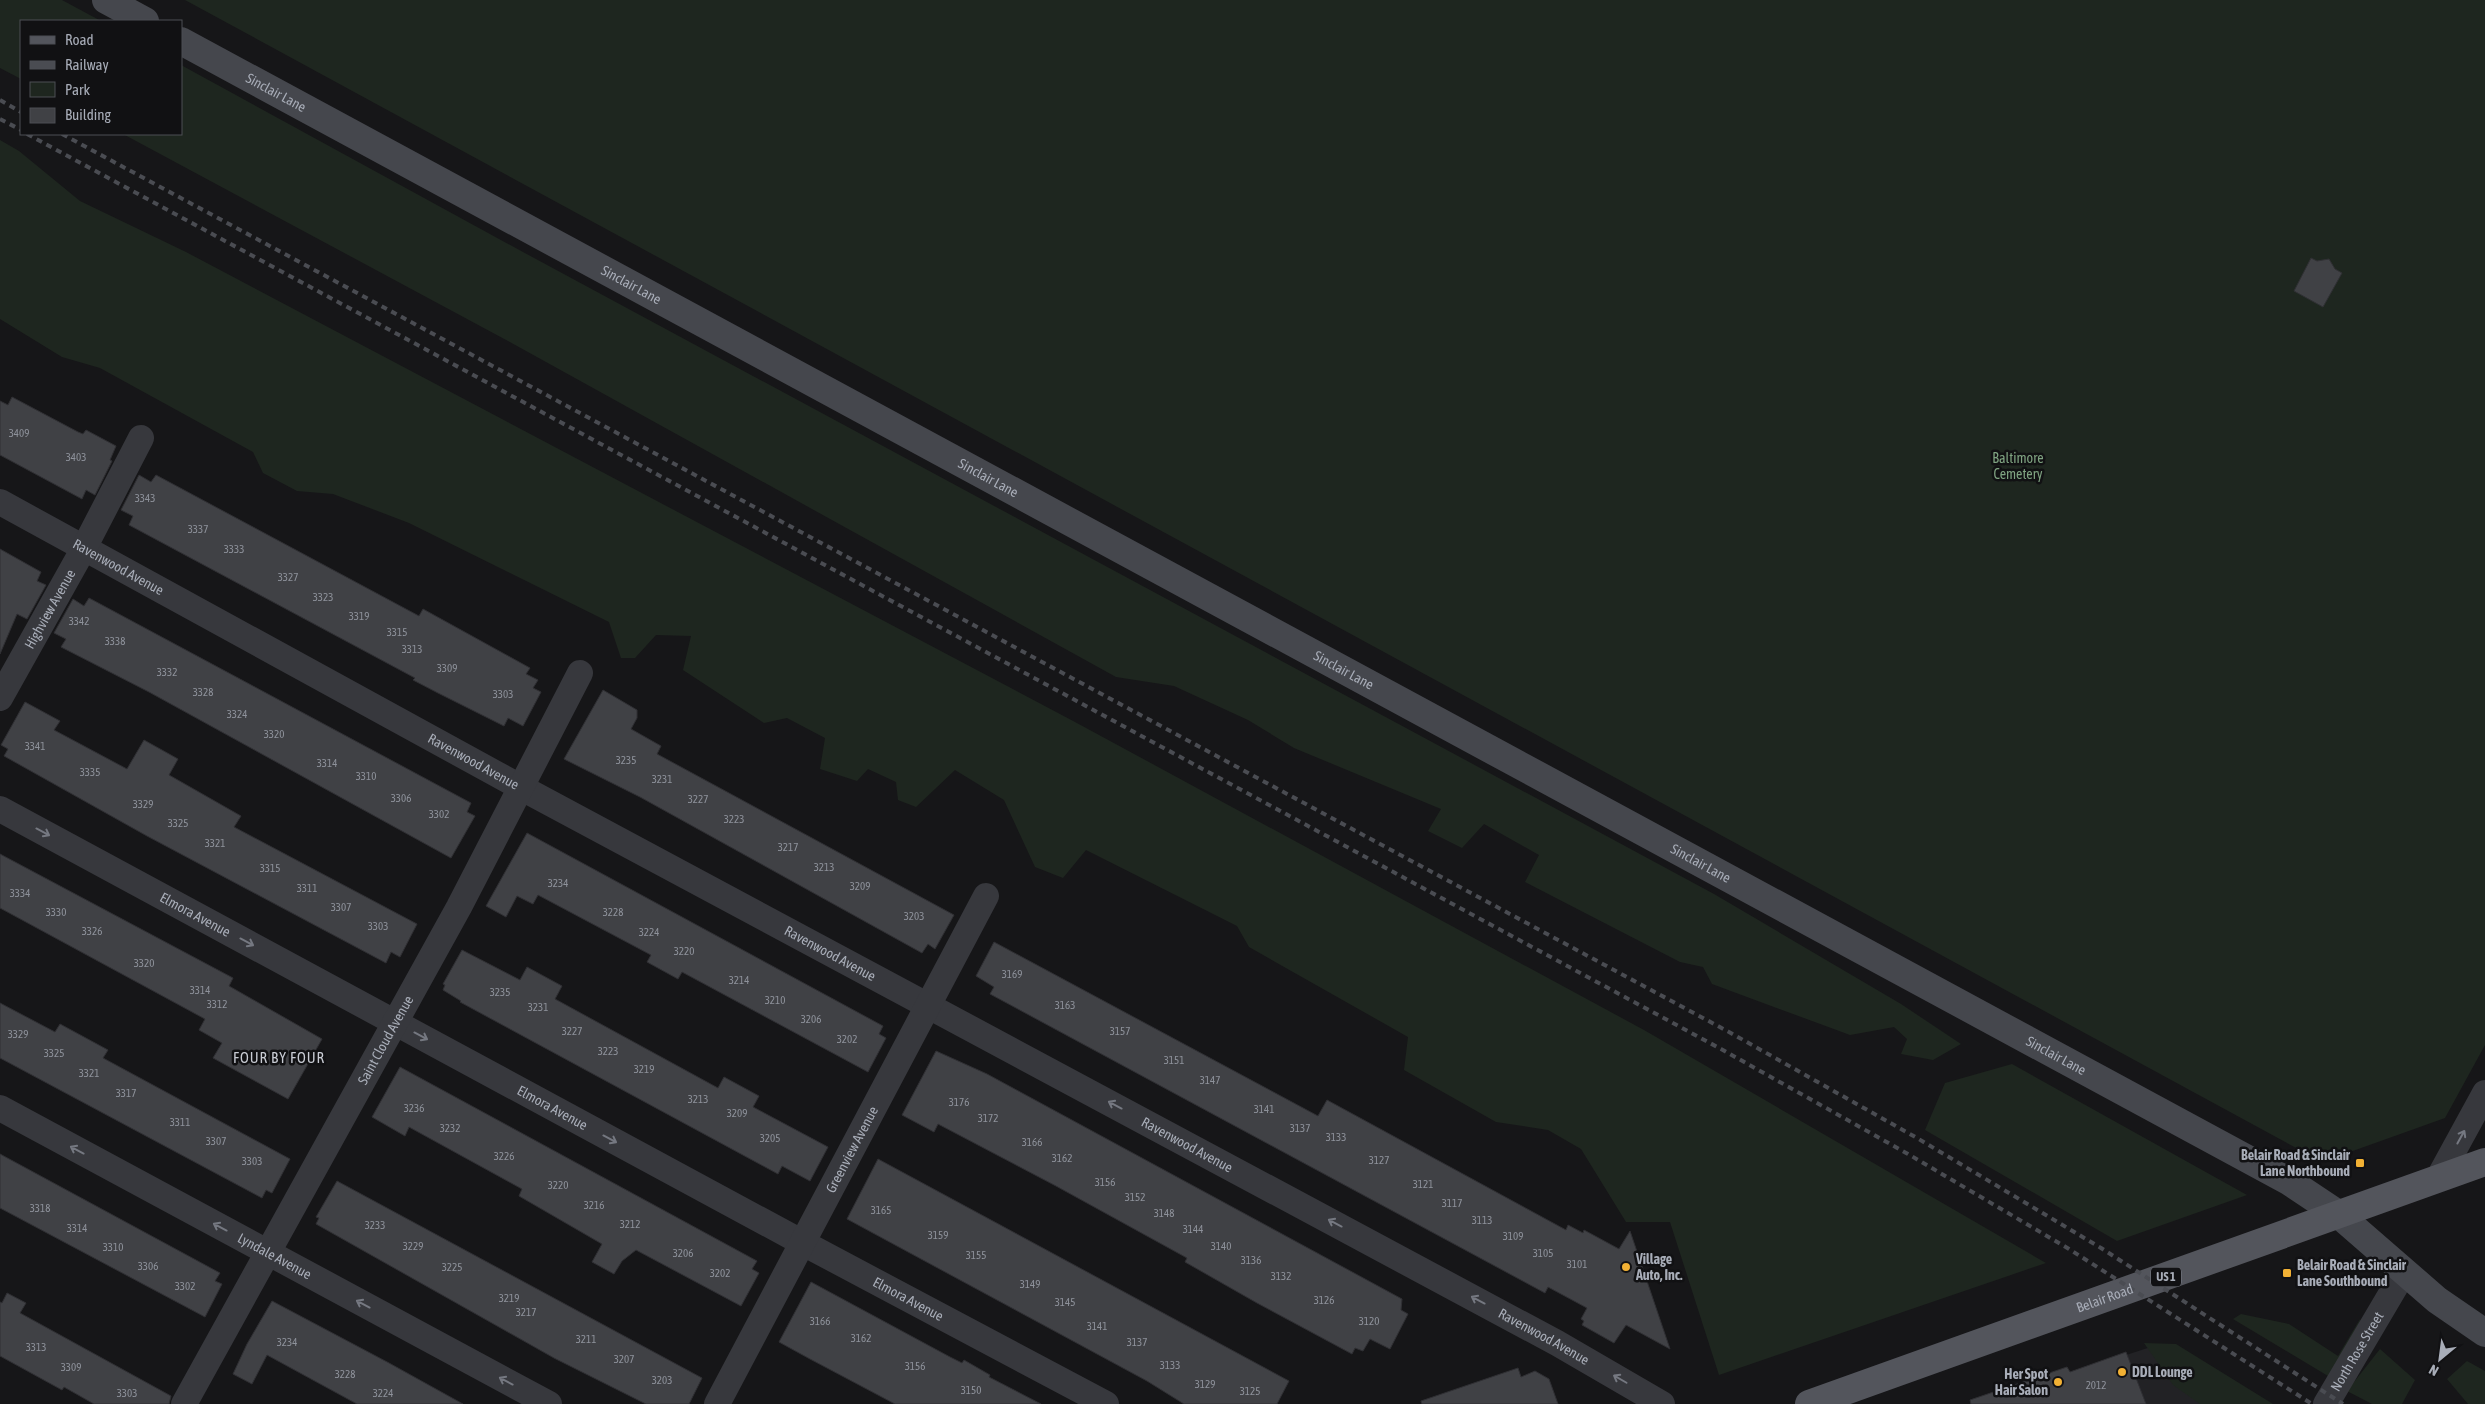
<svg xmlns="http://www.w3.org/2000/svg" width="2485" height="1404" font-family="'Asap Condensed',sans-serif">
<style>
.built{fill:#222225}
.green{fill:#1e261f}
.building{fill:#404145;stroke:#303034}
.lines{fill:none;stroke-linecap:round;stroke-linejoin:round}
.minor{stroke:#37383d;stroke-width:26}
.secondary{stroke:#45474d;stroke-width:28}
.primary{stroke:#53555c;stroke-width:28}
.rail{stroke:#4a4c52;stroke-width:4;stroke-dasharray:6 5;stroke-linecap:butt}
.oneway{stroke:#757881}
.poi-dot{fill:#f2b134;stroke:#111113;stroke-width:2}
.labels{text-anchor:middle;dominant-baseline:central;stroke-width:5;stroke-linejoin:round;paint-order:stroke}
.number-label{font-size:11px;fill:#8e929b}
.shield{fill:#111113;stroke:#7b7e86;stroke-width:1}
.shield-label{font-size:12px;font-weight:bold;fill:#a8adb8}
.street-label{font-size:14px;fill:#a8adb8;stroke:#111113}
.park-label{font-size:14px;fill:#7fa381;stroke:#111113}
.poi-label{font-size:14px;font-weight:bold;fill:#a8adb8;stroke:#111113;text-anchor:start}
.neighbourhood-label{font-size:15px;letter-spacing:1px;fill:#c9ccd4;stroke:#111113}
</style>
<rect width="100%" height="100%" fill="#161618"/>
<path class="built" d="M2160 1344 2248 1404H1975Z"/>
<path class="green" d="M0 0H62L101 21H21V79L0 68Z
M185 0H2485V1045L2445 1118 2322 1162Z
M181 65 523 252 1714 894 1901 1004 1961 1044 1933 1060 1901 1054 1907 1039 1894 1027 1850 1035 1712 984 1703 967 1680 962 1525 882 1539 855 1484 824 1462 848 1428 831 1441 809 1294 748 1248 720 1174 686 1116 677 508 341 123 134H181Z
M0 140 19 151 80 201 186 252 1075 722 1644 1030 2046 1263 1719 1375 1670 1222H1626L1581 1149 1548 1130 1496 1122 1404 1070 1408 1037 1249 947 1237 926 1086 850 1063 878 1035 867 1004 800 955 770 916 807 898 800 896 782 868 769 857 781 820 769 825 738 787 718 764 723 683 670 691 636 656 635 635 658H621L609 622 409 523 333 494 297 491 263 473 253 452 100 368 62 357 0 319Z
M2012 1064 2247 1195 2117 1241 1925 1130 1945 1083Z
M2241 1314 2289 1324 2338 1356 2360 1319 2358 1343 2333 1379 2233 1319Z
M2144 1343 2176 1344 2273 1404H2200L2173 1385Z
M2380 1349 2415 1380 2402 1404H2372L2347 1391Z
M2467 1361 2485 1371V1404H2468L2447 1379Z"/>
<path class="building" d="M2311 258 2317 261 2329 259 2335 269 2342 273 2323 307 2294 291Z
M12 397 78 432 83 434 86 430 116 446 110 460 112 461 95 495 86 490 82 499 0 455V401L8 405Z
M139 475 151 482 156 475 419 616 423 609 530 668 526 674 538 680 533 688 541 692 523 726 508 718 504 726 438 693 413 680 415 678 129 525 133 516 121 510Z
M0 549 41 572 37 581 46 585 27 619 17 614 0 654Z
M89 598 471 803 467 812 475 816 451 858 149 692 61 647 66 639 54 633 73 599 84 606Z
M603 690 637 710V718L631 729 661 746 657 754 954 915 935 949 928 944 922 953 640 797 564 759Z
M25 702 60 721 54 730 127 769 144 740 178 759 169 775 241 816 234 827 417 924 400 957 391 952 386 963 147 836 4 756 8 749 1 745Z
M527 833 883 1026 879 1034 886 1038 868 1072 682 972 678 979 647 962 651 955 538 895 533 904 517 896 506 917 486 906Z
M0 854 233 978 229 986 322 1039 288 1099 213 1058 222 1043 199 1030 205 1019 0 908Z
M994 942 1318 1116 1327 1100 1566 1230 1568 1225 1583 1233 1584 1230 1619 1249 1630 1231 1670 1349 1626 1325 1614 1343 1582 1325 1584 1321 1581 1319 1587 1308 1548 1287 1545 1293 990 994 994 987 976 976Z
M462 950 520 980 527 967 562 986 555 999 718 1088 724 1077 759 1096 753 1107 828 1147 810 1181 782 1166 778 1174 460 1002 461 1001 443 990 445 985 443 984Z
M0 1003 55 1032 60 1024 108 1050 103 1058 290 1159 272 1193 266 1190 262 1198 0 1058Z
M936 1051 987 1074 1402 1299 1401 1310 1408 1314 1390 1349 1370 1339 1363 1351 1355 1348 1352 1354 1257 1303 1185 1262 1187 1258 1056 1186 938 1124 934 1132 902 1115Z
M400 1067 757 1261 752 1269 759 1273 741 1306 636 1250 622 1261 614 1274 592 1262 602 1244 519 1196 522 1189 409 1127 405 1136 372 1117Z
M0 1154 220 1273 215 1281 222 1284 205 1317 0 1208Z
M878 1159 1289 1381 1277 1404H1184L1147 1381 847 1219Z
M337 1181 702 1378 689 1404H646L554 1358 316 1224 319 1218 316 1217Z
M811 1282 950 1357 962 1363 964 1360 990 1375 989 1377 1041 1404H895L810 1359 779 1342Z
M7 1293 26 1303 20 1313 171 1396 169 1404H94L64 1387 62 1390 0 1356V1302L2 1303Z
M272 1301 389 1363 463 1404H357L267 1355 252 1384 233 1374 247 1344Z
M2126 1352 2146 1404H1971L1970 1400 2067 1367 2070 1372Z
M1518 1368 1521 1377 1535 1371 1549 1379 1558 1404H1422L1421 1401Z"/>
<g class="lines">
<g class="minor">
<path id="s1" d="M0 502 522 788 1557 1343 1662 1404"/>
<path id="s2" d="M0 698 84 548 141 438"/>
<path id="s3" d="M0 809 803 1243 1106 1404"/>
<path id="s4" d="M0 1108 549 1404"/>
<path d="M2438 1179 2485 1093"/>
<path id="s5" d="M184 1404 459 907 580 673"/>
<path id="s6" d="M717 1404 986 896"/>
<path id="s7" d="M2326 1404 2404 1272"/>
</g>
<g class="secondary">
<path d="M106 0 145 21"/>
<path id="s8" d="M181 41 2290 1182 2338 1214 2437 1300 2485 1333"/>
</g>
<path class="primary" id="s9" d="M1809 1404 2485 1162"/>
<path class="rail" d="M0 100 21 112
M0 119 21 130
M27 134 1721 1049 1908 1154 2069 1249 2312 1404
M62 134 1729 1032 1917 1138 2101 1248 2343 1404"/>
</g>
<defs><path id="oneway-shaft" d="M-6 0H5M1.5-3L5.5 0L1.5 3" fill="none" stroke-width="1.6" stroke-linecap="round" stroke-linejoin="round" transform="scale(1.25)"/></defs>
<g class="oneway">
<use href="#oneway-shaft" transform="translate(43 832) rotate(28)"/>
<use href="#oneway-shaft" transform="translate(247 942) rotate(28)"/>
<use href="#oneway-shaft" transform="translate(421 1036) rotate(28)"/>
<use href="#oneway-shaft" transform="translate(1115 1105) rotate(-152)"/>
<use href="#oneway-shaft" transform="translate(2461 1137) rotate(-61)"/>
<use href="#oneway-shaft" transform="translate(610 1139) rotate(28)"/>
<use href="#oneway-shaft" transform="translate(77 1150) rotate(-152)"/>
<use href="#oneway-shaft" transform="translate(1335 1223) rotate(-152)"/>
<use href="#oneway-shaft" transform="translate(220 1227) rotate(-152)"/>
<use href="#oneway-shaft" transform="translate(1478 1300) rotate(-152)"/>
<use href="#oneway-shaft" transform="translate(363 1304) rotate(-152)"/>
<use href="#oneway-shaft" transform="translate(1620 1379) rotate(-150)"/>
<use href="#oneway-shaft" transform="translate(506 1381) rotate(-152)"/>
</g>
<g class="poi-dot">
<rect x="2355" y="1158" width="10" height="10" rx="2.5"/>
<circle cx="1626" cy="1267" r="5"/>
<rect x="2282" y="1268" width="10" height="10" rx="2.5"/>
<circle cx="2122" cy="1372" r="5"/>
<circle cx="2058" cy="1382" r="5"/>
</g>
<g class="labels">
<g class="number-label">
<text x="19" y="433">3409</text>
<text x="76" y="457">3403</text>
<text x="145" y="498">3343</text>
<text x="198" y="529">3337</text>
<text x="234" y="549">3333</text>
<text x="288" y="577">3327</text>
<text x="323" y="597">3323</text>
<text x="359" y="616">3319</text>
<text x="79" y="621">3342</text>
<text x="397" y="632">3315</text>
<text x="115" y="641">3338</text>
<text x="412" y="649">3313</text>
<text x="447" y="668">3309</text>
<text x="167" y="672">3332</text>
<text x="203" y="692">3328</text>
<text x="503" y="694">3303</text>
<text x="237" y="714">3324</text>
<text x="274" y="734">3320</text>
<text x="35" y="746">3341</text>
<text x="626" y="760">3235</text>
<text x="327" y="763">3314</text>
<text x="90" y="772">3335</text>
<text x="366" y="776">3310</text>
<text x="662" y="779">3231</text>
<text x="401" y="798">3306</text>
<text x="698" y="799">3227</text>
<text x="143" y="804">3329</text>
<text x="439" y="814">3302</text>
<text x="734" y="819">3223</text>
<text x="178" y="823">3325</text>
<text x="215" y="843">3321</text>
<text x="788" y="847">3217</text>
<text x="824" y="867">3213</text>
<text x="270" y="868">3315</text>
<text x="558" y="883">3234</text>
<text x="860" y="886">3209</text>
<text x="307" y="888">3311</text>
<text x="20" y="893">3334</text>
<text x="341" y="907">3307</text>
<text x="56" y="912">3330</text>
<text x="613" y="912">3228</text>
<text x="914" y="916">3203</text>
<text x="378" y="926">3303</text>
<text x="92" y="931">3326</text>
<text x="649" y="932">3224</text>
<text x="684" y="951">3220</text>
<text x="144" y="963">3320</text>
<text x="1012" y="974">3169</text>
<text x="739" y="980">3214</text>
<text x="200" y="990">3314</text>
<text x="500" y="992">3235</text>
<text x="775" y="1000">3210</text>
<text x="217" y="1004">3312</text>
<text x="1065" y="1005">3163</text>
<text x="538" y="1007">3231</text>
<text x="811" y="1019">3206</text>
<text x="572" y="1031">3227</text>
<text x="1120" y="1031">3157</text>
<text x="18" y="1034">3329</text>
<text x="847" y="1039">3202</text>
<text x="608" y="1051">3223</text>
<text x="54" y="1053">3325</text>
<text x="1174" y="1060">3151</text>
<text x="644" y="1069">3219</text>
<text x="89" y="1073">3321</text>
<text x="1210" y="1080">3147</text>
<text x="126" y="1093">3317</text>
<text x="698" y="1099">3213</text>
<text x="959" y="1102">3176</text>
<text x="414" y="1108">3236</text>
<text x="1264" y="1109">3141</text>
<text x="737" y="1113">3209</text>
<text x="988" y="1118">3172</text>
<text x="180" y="1122">3311</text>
<text x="450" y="1128">3232</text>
<text x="1300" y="1128">3137</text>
<text x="1336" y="1137">3133</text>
<text x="770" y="1138">3205</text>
<text x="216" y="1141">3307</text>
<text x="1032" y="1142">3166</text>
<text x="504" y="1156">3226</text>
<text x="1062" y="1158">3162</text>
<text x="1379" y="1160">3127</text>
<text x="252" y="1161">3303</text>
<text x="1105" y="1182">3156</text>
<text x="1423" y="1184">3121</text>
<text x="558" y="1185">3220</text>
<text x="1135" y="1197">3152</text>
<text x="1452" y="1203">3117</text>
<text x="594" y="1205">3216</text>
<text x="40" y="1208">3318</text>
<text x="881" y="1210">3165</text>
<text x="1164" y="1213">3148</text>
<text x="1482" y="1220">3113</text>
<text x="630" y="1224">3212</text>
<text x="375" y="1225">3233</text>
<text x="77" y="1228">3314</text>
<text x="1193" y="1229">3144</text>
<text x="938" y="1235">3159</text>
<text x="1513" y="1236">3109</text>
<text x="413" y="1246">3229</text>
<text x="1221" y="1246">3140</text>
<text x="113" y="1247">3310</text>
<text x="683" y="1253">3206</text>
<text x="1543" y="1253">3105</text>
<text x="976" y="1255">3155</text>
<text x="1251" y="1260">3136</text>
<text x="1577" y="1264">3101</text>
<text x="148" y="1266">3306</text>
<text x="452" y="1267">3225</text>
<text x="720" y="1273">3202</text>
<text x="1281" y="1276">3132</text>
<text x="1030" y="1284">3149</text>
<text x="185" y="1286">3302</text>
<text x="509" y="1298">3219</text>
<text x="1324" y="1300">3126</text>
<text x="1065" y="1302">3145</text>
<text x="526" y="1312">3217</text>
<text x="820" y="1321">3166</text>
<text x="1369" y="1321">3120</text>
<text x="1097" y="1326">3141</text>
<text x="861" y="1338">3162</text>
<text x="586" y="1339">3211</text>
<text x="287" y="1342">3234</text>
<text x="1137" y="1342">3137</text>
<text x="36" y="1347">3313</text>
<text x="624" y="1359">3207</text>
<text x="1170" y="1365">3133</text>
<text x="915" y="1366">3156</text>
<text x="71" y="1367">3309</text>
<text x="345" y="1374">3228</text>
<text x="662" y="1380">3203</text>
<text x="1205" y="1384">3129</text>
<text x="2096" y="1385">2012</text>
<text x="971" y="1390">3150</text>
<text x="1250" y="1391">3125</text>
<text x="127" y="1393">3303</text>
<text x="383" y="1393">3224</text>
</g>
<rect class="shield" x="2151" y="1267.5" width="30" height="19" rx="4"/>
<g class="shield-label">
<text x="2166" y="1277">US 1</text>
</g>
<g class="street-label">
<text stroke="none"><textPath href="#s8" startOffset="108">Sinclair Lane</textPath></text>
<text stroke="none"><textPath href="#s8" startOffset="512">Sinclair Lane</textPath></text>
<text stroke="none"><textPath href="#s8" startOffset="918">Sinclair Lane</textPath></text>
<text stroke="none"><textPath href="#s1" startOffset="135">Ravenwood Avenue</textPath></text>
<text stroke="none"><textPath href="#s2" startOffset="102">Highview Avenue</textPath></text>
<text stroke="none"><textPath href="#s8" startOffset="1322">Sinclair Lane</textPath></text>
<text stroke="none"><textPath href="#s1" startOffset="540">Ravenwood Avenue</textPath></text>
<text stroke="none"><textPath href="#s8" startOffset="1728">Sinclair Lane</textPath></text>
<text stroke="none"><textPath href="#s3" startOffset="222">Elmora Avenue</textPath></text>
<text stroke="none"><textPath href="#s1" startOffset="945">Ravenwood Avenue</textPath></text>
<text stroke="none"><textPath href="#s5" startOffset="416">Saint Cloud Avenue</textPath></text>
<text stroke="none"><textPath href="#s8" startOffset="2132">Sinclair Lane</textPath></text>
<text stroke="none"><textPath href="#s3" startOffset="628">Elmora Avenue</textPath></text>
<text stroke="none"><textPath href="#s1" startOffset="1350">Ravenwood Avenue</textPath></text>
<text stroke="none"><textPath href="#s6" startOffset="288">Greenview Avenue</textPath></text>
<text stroke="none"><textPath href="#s4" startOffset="312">Lyndale Avenue</textPath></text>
<text stroke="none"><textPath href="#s3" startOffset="1032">Elmora Avenue</textPath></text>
<text stroke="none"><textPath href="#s9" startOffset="314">Belair Road</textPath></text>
<text stroke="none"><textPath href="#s1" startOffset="1755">Ravenwood Avenue</textPath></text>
<text stroke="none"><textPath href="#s7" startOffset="61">North Rose Street</textPath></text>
</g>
<g class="park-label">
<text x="2018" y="458">Baltimore<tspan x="2018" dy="16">Cemetery</tspan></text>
</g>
<g class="poi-label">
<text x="2350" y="1155" text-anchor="end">Belair Road &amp; Sinclair<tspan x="2350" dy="16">Lane Northbound</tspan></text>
<text x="1636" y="1259">Village<tspan x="1636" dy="16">Auto, Inc.</tspan></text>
<text x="2297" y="1265">Belair Road &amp; Sinclair<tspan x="2297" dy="16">Lane Southbound</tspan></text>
<text x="2132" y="1372">DDL Lounge</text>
<text x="2048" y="1374" text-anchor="end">Her Spot<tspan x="2048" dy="16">Hair Salon</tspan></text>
</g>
<g class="neighbourhood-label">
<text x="279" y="1057">FOUR BY FOUR</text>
</g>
</g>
<rect x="20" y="20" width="162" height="115" fill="#111113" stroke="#4d4f55"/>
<rect x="30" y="36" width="25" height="8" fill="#53555c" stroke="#4d4f55"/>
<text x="65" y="45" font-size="15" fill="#a8adb8">Road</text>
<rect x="30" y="61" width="25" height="8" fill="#4a4c52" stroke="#4d4f55"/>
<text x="65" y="70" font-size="15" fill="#a8adb8">Railway</text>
<rect x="30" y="82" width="25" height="15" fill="#1e261f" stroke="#4d4f55"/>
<text x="65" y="95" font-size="15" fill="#a8adb8">Park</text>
<rect x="30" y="108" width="25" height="15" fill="#404145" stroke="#4d4f55"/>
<text x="65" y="120" font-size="15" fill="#a8adb8">Building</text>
<g transform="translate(2440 1359) rotate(209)" stroke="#111113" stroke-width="4" paint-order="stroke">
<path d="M0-4L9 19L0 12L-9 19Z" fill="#a8adb8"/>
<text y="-8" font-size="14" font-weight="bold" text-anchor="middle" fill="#a8adb8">N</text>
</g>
</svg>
